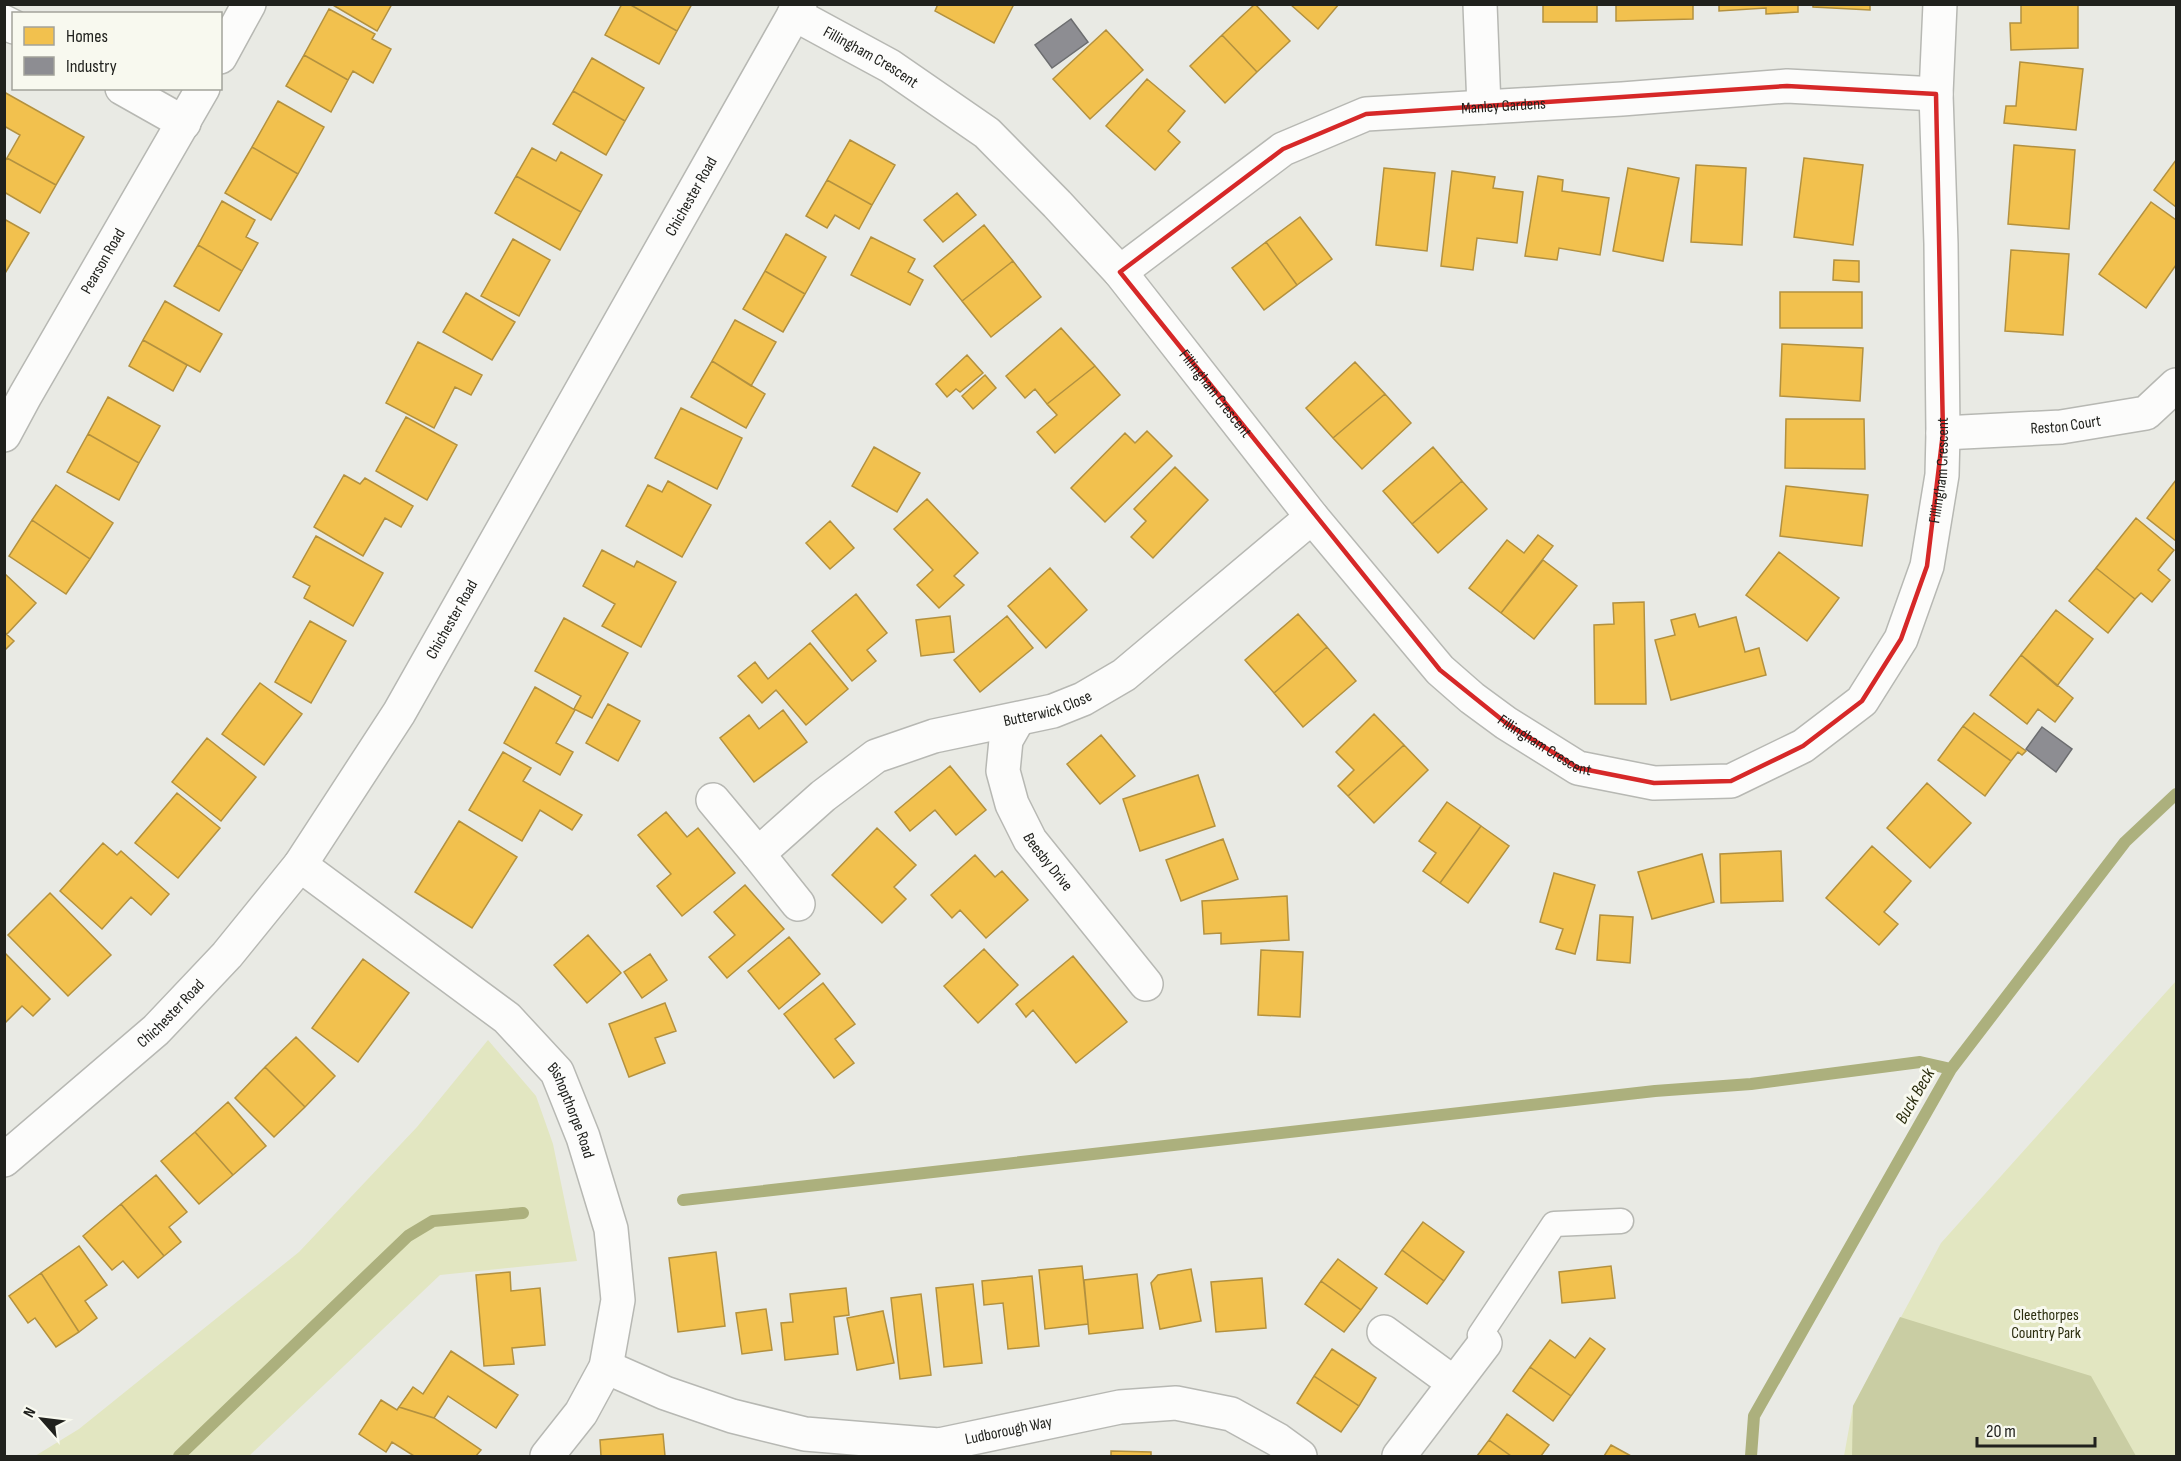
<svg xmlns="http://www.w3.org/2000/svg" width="2181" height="1461" font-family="'Sofia Sans Condensed',sans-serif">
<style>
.green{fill:#e2e6c1}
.forest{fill:#c9cda3}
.homes{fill:#f2c14e;stroke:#b3913f;stroke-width:1.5}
.industry{fill:#8d8d92;stroke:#6c6d6f;stroke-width:1.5}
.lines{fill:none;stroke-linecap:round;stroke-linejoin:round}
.stream{stroke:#acb07d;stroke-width:12}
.lane-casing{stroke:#b7b8b3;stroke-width:27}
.street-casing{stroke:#b7b8b3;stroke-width:36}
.lane{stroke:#fcfcfb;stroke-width:24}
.street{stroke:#fcfcfb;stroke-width:33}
.marked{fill:none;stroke:#d62828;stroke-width:4.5;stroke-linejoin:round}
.labels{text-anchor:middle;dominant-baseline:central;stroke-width:6;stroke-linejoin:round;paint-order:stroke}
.street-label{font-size:16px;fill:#20211d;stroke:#f8f9ef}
.park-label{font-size:16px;fill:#2b2d0e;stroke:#f8f9ef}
.water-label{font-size:18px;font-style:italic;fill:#292b0c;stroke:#f8f9ef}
</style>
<rect width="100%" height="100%" fill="#e9eae4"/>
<path class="green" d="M2176 981V1456H1844L1853 1406 1941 1243Z
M488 1040 536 1096 553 1144 577 1261 440 1275 249 1456H35L79 1429 299 1252 417 1127Z"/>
<path class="forest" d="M1900 1317 2091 1376 2136 1456H1852L1853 1406Z"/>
<path class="homes" d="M331 4H392L377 31Z
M622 4H629L677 31 659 64 605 35Z
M629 4H692L677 31Z
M938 4H1014L994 43 935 11Z
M1255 4 1290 41 1257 72 1222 35Z
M1290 4H1339L1318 29Z
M1543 4H1597V22H1543Z
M1616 4H1693V19L1616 21Z
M1719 4H1798V12L1766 14V8L1719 11Z
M1813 4H1870V10L1813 7Z
M2021 4H2078V48L2011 50 2010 23H2021Z
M329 9 375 34 372 39 391 49 373 83 353 71 348 80 304 55Z
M1106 30 1143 70 1090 119 1053 79Z
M1222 35 1257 72 1225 103 1190 66Z
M304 55 348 80 331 112 286 86Z
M592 58 644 88 625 121 573 91Z
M2020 62 2083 69 2076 130 2004 123 2006 106H2016Z
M1147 79 1185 111 1168 131 1180 142 1155 170 1106 126Z
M573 91 625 121 606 155 553 124Z
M4 92 84 137 56 185 7 158 20 135 4 126Z
M278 101 324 127 298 174 252 147Z
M850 140 895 165 872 205 827 180Z
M2014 145 2075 150 2069 229 2008 224Z
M252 147 298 174 271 220 225 193Z
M532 148 556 161 561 152 602 175 581 212 516 176Z
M7 158 56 185 40 213 4 192V162Z
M1804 158 1863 165 1853 245 1794 237Z
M2176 160V207L2154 190Z
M1696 165 1746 168 1742 245 1691 242Z
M1384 168 1435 173 1427 251 1376 245Z
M1628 168 1679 178 1663 261 1613 251Z
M1452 171 1495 177 1493 188 1523 192 1517 243 1477 238 1473 270 1441 266Z
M516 176 581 212 560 250 495 213Z
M1538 176 1563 180 1562 191 1609 198 1600 255 1559 248 1557 260 1525 256Z
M827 180 872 205 859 229 835 215 827 228 806 216Z
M957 193 976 215 943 242 924 220Z
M222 201 255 220 246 237 258 243 242 271 198 245Z
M2151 202 2176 220V265L2146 308 2099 274Z
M1300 217 1332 259 1297 285 1266 242Z
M4 219 29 233 4 275Z
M984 225 1013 261 962 301 934 266Z
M786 234 826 257 805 294 765 271Z
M871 237 915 259 908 272 923 280 910 305 851 275Z
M513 239 550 260 519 316 481 296Z
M1266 242 1297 285 1264 310 1232 268Z
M198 245 242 271 219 311 174 286Z
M2011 250 2069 254 2063 335 2005 331Z
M1834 260 1859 261V282L1833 280Z
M1013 261 1041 297 991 337 962 301Z
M765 271 805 294 783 332 743 309Z
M1780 292H1862V328H1780Z
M466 293 515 322 492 360 443 332Z
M165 301 222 334 200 372 143 340Z
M735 320 776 342 751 386 712 361Z
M1061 328 1095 366 1047 404 1035 389 1025 398 1006 376Z
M143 340 187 365 173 391 129 366Z
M418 342 482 375 471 395 455 387 434 428 386 403Z
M1782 344 1863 348 1860 401 1780 396Z
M967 355 983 373 960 392 956 389 947 397 936 384Z
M712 361 765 394 746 428 691 397Z
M1355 362 1385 394 1333 438 1306 408Z
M1095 366 1120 395 1055 453 1037 432 1057 415 1047 404Z
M985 375 996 388 973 409 962 396Z
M1385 394 1411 423 1362 469 1333 438Z
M108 397 160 426 139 463 88 434Z
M681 408 742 438 717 489 655 458Z
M406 417 457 445 427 500 376 471Z
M1786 419H1864L1865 469 1785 468Z
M1147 431 1172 456 1105 522 1071 488 1125 433 1135 443Z
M88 434 139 463 119 500 67 472Z
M874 447 920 473 897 512 852 486Z
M1433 447 1462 481 1412 524 1383 491Z
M1175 467 1208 500 1153 558 1131 537 1146 521 1134 509Z
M344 475 360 484 365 478 413 506 401 527 385 518 363 556 314 527Z
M2176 480V541L2147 518Z
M668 481 711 505 682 557 626 526 648 485 662 492Z
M1462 481 1487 509 1438 553 1412 524Z
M56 485 113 523 90 559 32 520Z
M1786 486 1868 495 1862 546 1780 536Z
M927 499 978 553 954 576 964 585 939 608 917 585 933 570 894 529Z
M2136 518 2174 550 2158 570 2170 580 2152 602 2141 593 2135 599 2096 568Z
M32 520 90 559 66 594 9 556Z
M830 521 854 548 830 569 806 543Z
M1538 535 1553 546 1501 613 1469 588 1507 540 1524 553Z
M316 536 383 573 353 626 304 598 310 586 293 577Z
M602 550 634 567 637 561 676 582 641 647 602 626 615 604 583 586Z
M1779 552 1839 598 1807 641 1746 595Z
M1543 560 1577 586 1534 639 1501 613Z
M1050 568 1087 610 1046 648 1008 606Z
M2096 568 2135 599 2108 633 2069 601Z
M4 573 36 603 7 634 4 632Z
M856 594 887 633 867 650 876 661 852 681 812 631Z
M1644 602 1646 704H1595L1594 625 1614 624 1613 603Z
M2056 610 2093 639 2057 686 2021 655Z
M1298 614 1327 647 1274 693 1245 660Z
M1695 614 1699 627 1736 617 1745 652 1759 648 1766 675 1671 700 1655 640 1675 635 1671 620Z
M950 616 954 652 921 656 916 620Z
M1007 616 1033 648 980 692 954 660Z
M564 618 628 653 592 718 574 709 581 696 535 671Z
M310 621 346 641 311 703 275 682Z
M4 632 14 641 4 651Z
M810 643 848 689 806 725 776 690 762 703 738 676 755 662 768 679Z
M1327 647 1356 681 1303 727 1274 693Z
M2021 655 2073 698 2055 722 2038 709 2027 724 1990 695Z
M260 683 302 714 264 765 222 734Z
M535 687 575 710 556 743 573 752 560 775 504 743Z
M608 704 640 721 618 761 586 743Z
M783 710 807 742 754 782 720 738 749 715 759 729Z
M1974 713 2026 751 2022 755 2018 752 2011 761 1963 726Z
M1374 714 1404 745 1348 796 1338 786 1354 770 1336 752Z
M1963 726 2011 761 1985 796 1938 760Z
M1101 735 1135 776 1100 804 1067 764Z
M207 738 256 777 221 821 172 782Z
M1404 745 1428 770 1374 823 1348 796Z
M503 752 531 768 523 781 582 815 572 830 540 810 522 841 469 810Z
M950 766 986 810 956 835 935 810 910 831 895 812Z
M1198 775 1215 826 1140 851 1123 799Z
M1927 783 1971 823 1930 868 1887 828Z
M177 793 220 828 178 878 135 843Z
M1447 802 1481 826 1440 883 1423 871 1436 853 1419 841Z
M666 812 687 837 698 828 735 873 682 916 657 886 671 874 638 835Z
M459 821 517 857 472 928 415 892Z
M1481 826 1509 846 1468 903 1440 883Z
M877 828 916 865 894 887 906 899 882 923 832 875Z
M1223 839 1238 879 1181 901 1166 860Z
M103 843 117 855 121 851 169 894 151 915 131 897 102 929 60 891Z
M1872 846 1911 881 1884 912 1898 924 1879 945 1826 898Z
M1781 851 1783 901 1721 903 1720 854Z
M1702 854 1714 902 1652 919 1638 872Z
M975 855 995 877 1002 871 1028 900 986 938 960 910 952 918 931 895Z
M1554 873 1595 885 1575 954 1556 949 1563 929 1540 922Z
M745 885 784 929 727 978 709 957 735 935 714 912Z
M50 893 111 955 68 996 8 935Z
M1287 896 1289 940 1221 944V933L1204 934 1202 901Z
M1600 915 1633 917 1630 963 1597 960Z
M588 935 621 973 587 1003 554 965Z
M789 937 820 974 779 1009 748 971Z
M984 949 1018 985 978 1023 944 986Z
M1261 950 1303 952 1300 1017 1258 1015Z
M4 952 50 999 33 1016 22 1006 4 1024Z
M650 954 667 980 642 998 624 972Z
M1073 956 1127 1022 1076 1063 1033 1010 1026 1017 1016 1004Z
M363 959 409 993 358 1062 312 1028Z
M823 983 855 1024 835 1039 854 1063 834 1078 784 1014Z
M665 1003 676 1031 655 1038 665 1063 629 1077 609 1024Z
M296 1037 335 1076 305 1107 265 1067Z
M265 1067 305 1107 274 1137 235 1098Z
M228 1102 266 1146 233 1175 195 1132Z
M195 1132 233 1175 199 1204 161 1161Z
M156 1175 187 1212 169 1227 181 1242 164 1256 121 1204Z
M121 1204 164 1256 138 1278 123 1261 112 1270 83 1236Z
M1423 1222 1464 1252 1444 1281 1402 1250Z
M79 1246 107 1285 85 1301 97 1318 79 1332 41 1273Z
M1402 1250 1444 1281 1427 1304 1385 1274Z
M716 1252 725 1326 678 1332 669 1258Z
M1338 1259 1377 1288 1361 1310 1321 1281Z
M1082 1266 1088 1324 1045 1329 1039 1270Z
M1611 1266 1615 1298 1562 1303 1559 1272Z
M1191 1269 1201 1321 1160 1329 1151 1283 1158 1275Z
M510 1272 511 1291 540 1288 545 1345 512 1348 514 1364 484 1366 476 1275Z
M41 1273 79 1332 56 1347 35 1318 28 1323 9 1296Z
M1137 1274 1143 1328 1089 1334 1084 1280Z
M1032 1276 1039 1346 1008 1349 1003 1303 984 1305 982 1281Z
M1262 1278 1266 1328 1216 1332 1211 1282Z
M1321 1281 1361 1310 1344 1332 1305 1304Z
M973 1284 982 1363 944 1367 936 1288Z
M846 1288 849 1315 834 1317 838 1354 785 1360 781 1323 793 1322 790 1294Z
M921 1294 931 1375 900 1379 891 1298Z
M766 1309 772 1350 742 1354 736 1313Z
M883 1311 894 1363 857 1370 847 1318Z
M1590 1338 1605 1349 1571 1396 1530 1367 1550 1340 1575 1358Z
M1332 1349 1376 1378 1359 1406 1314 1376Z
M451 1351 518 1395 496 1428 448 1396 434 1418 399 1407 413 1387 423 1394Z
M1530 1367 1571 1396 1553 1421 1513 1391Z
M1314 1376 1359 1406 1341 1432 1297 1403Z
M381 1400 397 1410 399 1407 434 1418 481 1450 476 1456H414L392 1442 386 1452 359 1434Z
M1507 1414 1549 1445 1541 1456H1511L1489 1440Z
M663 1434 665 1456H601L600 1440Z
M1489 1440 1511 1456H1477Z
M1611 1445 1631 1456H1604Z
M1111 1451 1151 1452V1456H1111Z"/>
<path class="industry" d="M1071 19 1088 42 1052 68 1035 45Z
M2042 727 2072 749 2056 772 2026 749Z"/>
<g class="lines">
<path class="stream" d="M683 1200 1655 1091 1751 1084 1920 1062 1951 1069
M179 1456 408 1236 433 1221 523 1213
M1751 1456 1754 1416 1951 1069 2125 842 2176 794"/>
<defs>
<path id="lane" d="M1485 1343 1480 1335 1554 1224 1621 1221"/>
<g id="street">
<path d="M1480 4 1484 107"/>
<path id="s1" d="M794 14 890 66 987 133 1057 204 1120 272 1312 517 1440 670 1472 698 1506 723 1578 768 1654 783 1731 781 1803 746 1862 701 1901 639 1927 566 1942 475 1943 433 1941 244 1936 94 1940 4"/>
<path d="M4 22 14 27"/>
<path d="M220 57 249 4"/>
<path d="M122 88 184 123"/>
<path id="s2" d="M1120 272 1283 149 1366 114 1622 99 1787 86 1936 94"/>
<path id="s3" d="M1943 433 2061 427 2146 413 2176 385"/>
<path id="s4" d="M4 435 25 396 203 88"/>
<path id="s5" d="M1018 719 1006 740 1003 771 1012 804 1030 840 1146 984"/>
<path id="s6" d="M713 800 758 854 823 796 876 756 934 736 1053 711 1083 699 1124 675 1312 517"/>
<path d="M758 854 798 904"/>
<path id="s7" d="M300 865 507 1018 557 1072 583 1137 611 1229 618 1300 606 1367 581 1413 547 1456"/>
<path id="s8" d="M4 1160 156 1030 227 955 300 865 399 713 800 4"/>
<path d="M1384 1332 1454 1383"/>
<path id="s9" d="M606 1367 665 1393 732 1416 805 1434 939 1445 1120 1407 1176 1403 1231 1414 1278 1440 1300 1456"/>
<path d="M1399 1456 1485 1343"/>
</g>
</defs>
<use href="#lane" class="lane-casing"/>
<use href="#street" class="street-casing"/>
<use href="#lane" class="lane"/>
<use href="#street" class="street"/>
</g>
<path class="marked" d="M1787 86 1936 94 1943 433 1927 566 1901 639 1862 701 1803 746 1731 781 1654 783 1578 768 1506 723 1440 670 1120 272 1283 149 1366 114Z"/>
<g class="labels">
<g class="street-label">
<text stroke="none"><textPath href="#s1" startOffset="88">Fillingham Crescent</textPath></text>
<text stroke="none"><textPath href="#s2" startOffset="432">Manley Gardens</textPath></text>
<text stroke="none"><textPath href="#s8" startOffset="1194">Chichester Road</textPath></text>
<text stroke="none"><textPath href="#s4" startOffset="200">Pearson Road</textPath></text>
<text stroke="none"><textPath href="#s1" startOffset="574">Fillingham Crescent</textPath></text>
<text stroke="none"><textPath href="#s3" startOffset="123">Reston Court</textPath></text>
<text stroke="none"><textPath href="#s1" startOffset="1656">Fillingham Crescent</textPath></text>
<text stroke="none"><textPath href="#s8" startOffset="708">Chichester Road</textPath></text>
<text stroke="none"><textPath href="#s6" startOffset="402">Butterwick Close</textPath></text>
<text stroke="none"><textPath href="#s1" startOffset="1060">Fillingham Crescent</textPath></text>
<text stroke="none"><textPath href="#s5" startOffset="158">Beesby Drive</textPath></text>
<text stroke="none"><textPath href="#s8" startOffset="222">Chichester Road</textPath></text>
<text stroke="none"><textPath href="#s7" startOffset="372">Bishopthorpe Road</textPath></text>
<text stroke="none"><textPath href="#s9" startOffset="416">Ludborough Way</textPath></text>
</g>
<g class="park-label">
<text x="2046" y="1315">Cleethorpes<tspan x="2046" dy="18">Country Park</tspan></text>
</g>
<g class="water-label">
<text transform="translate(1915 1096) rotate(-60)">Buck Beck</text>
</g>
</g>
<rect width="2181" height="1461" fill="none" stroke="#20211d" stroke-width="12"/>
<rect x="12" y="12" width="210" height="78" fill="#f8f9ef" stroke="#a2a39b" stroke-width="1.5"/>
<rect x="24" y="27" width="30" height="18" fill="#f2c14e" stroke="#a2a39b" stroke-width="1.5"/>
<text x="66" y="42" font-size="18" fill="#20211d">Homes</text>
<rect x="24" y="57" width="30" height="18" fill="#8d8d92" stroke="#a2a39b" stroke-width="1.5"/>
<text x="66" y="72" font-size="18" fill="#20211d">Industry</text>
<g transform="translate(42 1419) rotate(298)" stroke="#f8f9ef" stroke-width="4.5" paint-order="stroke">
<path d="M0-4.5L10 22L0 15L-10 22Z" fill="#20211d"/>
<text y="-9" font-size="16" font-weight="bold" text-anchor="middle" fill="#20211d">N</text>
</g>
<path d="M1977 1437v9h118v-9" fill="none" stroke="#20211d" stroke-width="3"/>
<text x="1986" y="1437" font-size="18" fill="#20211d" stroke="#f8f9ef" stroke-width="4.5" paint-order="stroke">20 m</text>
</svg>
